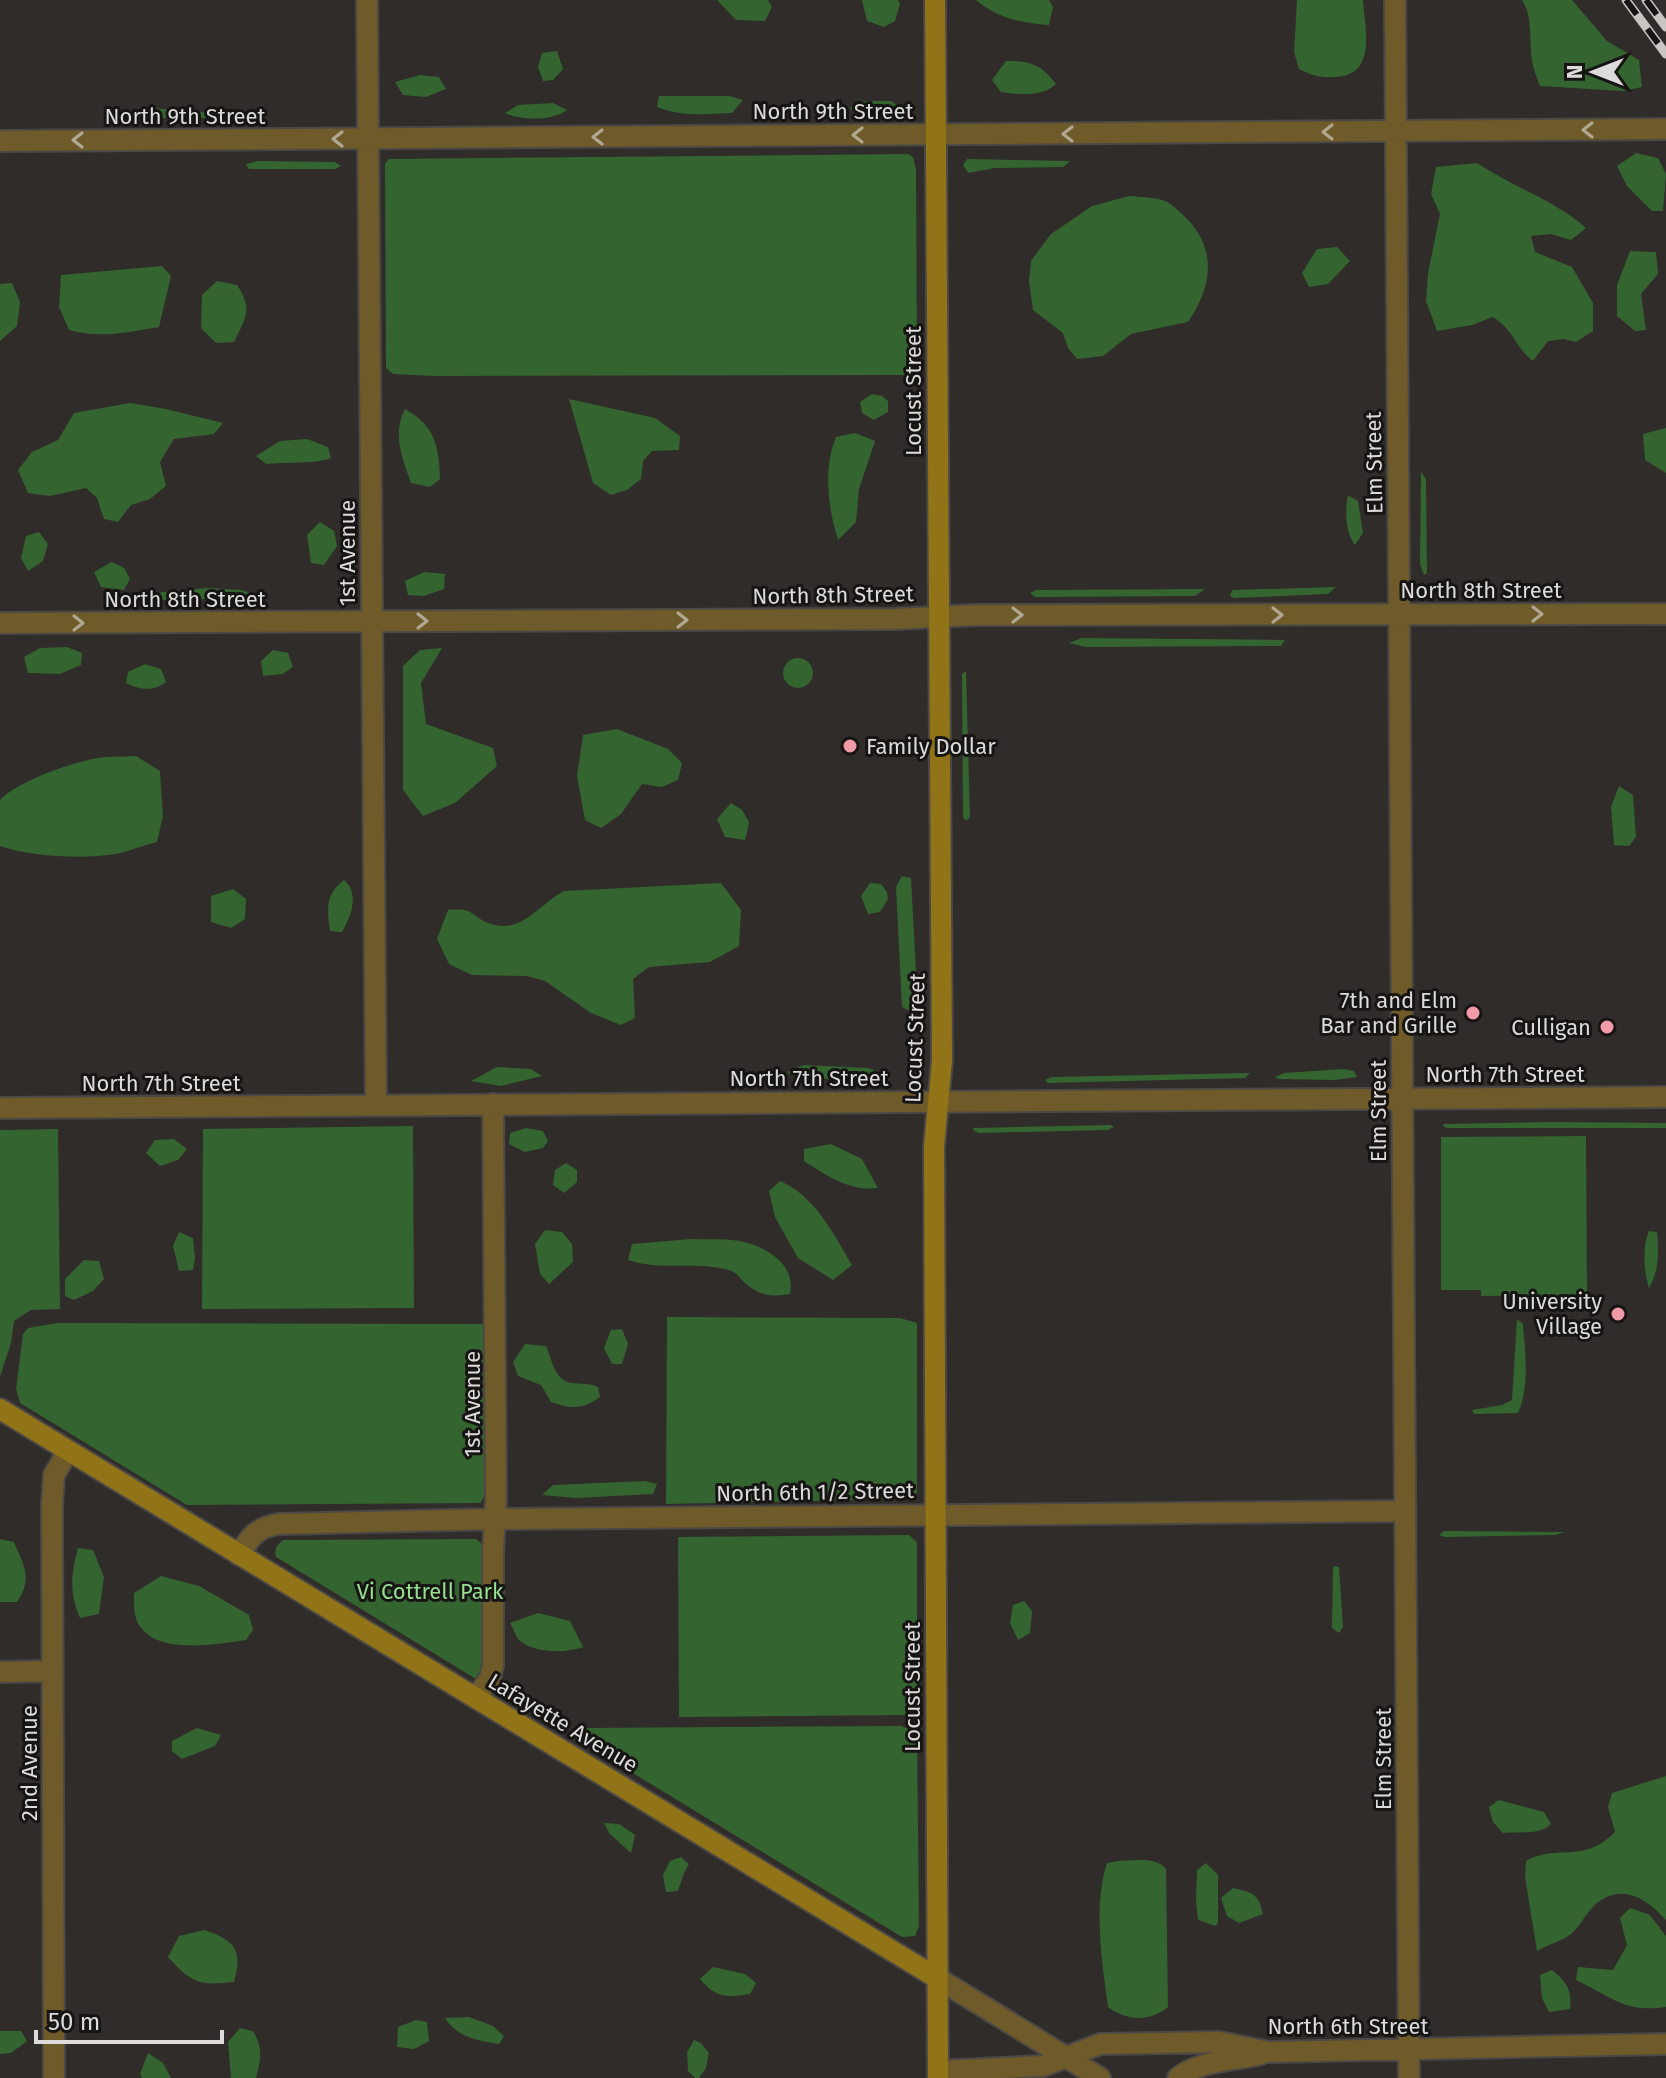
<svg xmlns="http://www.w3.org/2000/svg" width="1666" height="2078" font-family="'Fira Sans',sans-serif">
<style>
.green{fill:#346430}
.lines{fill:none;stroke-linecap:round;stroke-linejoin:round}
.street-casing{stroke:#4c4845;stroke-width:24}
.secondary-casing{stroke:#4c4845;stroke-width:24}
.street{stroke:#6e5b29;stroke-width:20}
.secondary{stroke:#927418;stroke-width:20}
.rail-casing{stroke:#c8c5c3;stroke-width:9}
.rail{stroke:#171514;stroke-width:6;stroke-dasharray:18;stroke-linecap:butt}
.oneway{stroke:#b1a893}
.poi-dot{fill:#f39aa8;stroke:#171514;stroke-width:3}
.labels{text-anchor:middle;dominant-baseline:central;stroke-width:6;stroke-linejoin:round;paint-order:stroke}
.street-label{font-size:22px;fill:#dddbd9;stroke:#171514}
.poi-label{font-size:22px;fill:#dddbd9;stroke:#171514;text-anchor:end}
.park-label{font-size:22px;fill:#95de8e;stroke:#171514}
</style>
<rect width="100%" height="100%" fill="#302c29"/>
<path class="green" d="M717 0H768L772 7 765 21 736 20Z
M862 0H898L900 4 895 21 884 27 867 21Z
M976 0H1049L1053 7 1049 25C1021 23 997 18 976 0Z
M1297 0H1363C1365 29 1377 75 1336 77 1321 78 1313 76 1299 69L1294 52Z
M1522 0H1572L1607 41 1639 60 1642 87 1623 91 1540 86C1537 78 1533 69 1532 60 1529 41 1533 16 1522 0Z
M557 51 563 69 553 80 543 81 538 67 542 53Z
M1006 61C1030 61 1041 64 1056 84 1042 97 1020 95 1001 92L992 80Z
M420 75 439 77 446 89 426 97 403 95 395 82Z
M659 96H729L743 100 732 113C706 114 682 117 657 107Z
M863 101H891L900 107C883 118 866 118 849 108Z
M553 103 567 110C553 121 522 121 505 113L518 105Z
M150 108 204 112 206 118H128L124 112Z
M1636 153 1658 158 1666 174 1663 211H1652L1627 186 1617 166Z
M908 154 913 157 916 170 917 372 912 375 435 376 393 374 386 368 385 164 389 159Z
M967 159 1070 161 1063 167 995 168 968 173 963 165Z
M258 161 335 162 341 166 335 169H249L246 164Z
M1477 163C1513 187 1554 200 1586 228L1571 240 1551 234 1531 236 1535 252 1572 267 1593 303V331L1576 342 1563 339 1548 341 1533 361C1515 347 1513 329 1493 317L1472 325 1437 331 1426 301 1428 273 1440 214 1431 194 1436 167Z
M1129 196C1141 197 1156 197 1167 202 1172 204 1177 210 1182 214 1217 245 1214 285 1188 322L1131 334 1103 356 1077 359 1068 348 1063 333 1033 310 1029 281 1031 261 1051 234 1092 206Z
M1337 247 1350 261 1328 284 1309 287 1302 273 1317 249Z
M1630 251 1656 252 1658 274 1641 294 1646 330 1635 331 1617 316V285Z
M162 266 171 276 159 327C128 332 100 339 69 330L59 307 61 275Z
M217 281 237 285C253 309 246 318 234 342L216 343 201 328 202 295Z
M12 283 20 302 17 326 0 341V284Z
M872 394 882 396 888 401V412L874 420 862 413 860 402Z
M569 399 655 418 680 436 679 450 652 451 643 461 641 479 627 490 611 495 593 483Z
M130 403 166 409 223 423 214 434 174 439 160 462 166 486 150 499 131 505 118 522 104 519 97 498 86 488 50 496 28 493 18 470 32 452 58 440 74 413Z
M405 409C435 426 439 445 440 479L430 487 411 483C402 458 392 433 405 409Z
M1666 428V473L1645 460 1643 434Z
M855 433 875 441 859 489 856 522 838 540C828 508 823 468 836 437Z
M307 439 328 447 331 458C319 464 283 462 266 464L256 456 280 441Z
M1421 472 1426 479 1427 573 1424 575 1420 564Z
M1348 495 1358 501 1363 533 1355 545C1345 533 1345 510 1348 495Z
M320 522 334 531 337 546 324 565 311 563 307 535Z
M39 532 48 544 43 561 28 571 21 558 26 536Z
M112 562 124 568 130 579 124 590 101 587 94 572Z
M424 572 445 574 444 589 424 596 408 595 405 581Z
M1336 587 1328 594 1234 598 1230 596 1232 590Z
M208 588 241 590 251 593 246 598 158 600 154 596 162 592Z
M1205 589 1195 596 1035 597 1030 593 1036 590Z
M1082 638 1285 640 1281 646 1085 647 1069 643Z
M67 647 82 653 81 665 60 674 28 673 24 657 40 648Z
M442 648 421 683 426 724 493 748 497 766 455 803 423 816 403 790V666L420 650Z
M273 650 288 653 293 667 283 674 263 676 261 661Z
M783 673a15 15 0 1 1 30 0a15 15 0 1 1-30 0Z
M145 664 161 669 166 682C153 692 140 690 126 683L128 672Z
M966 671 970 817 966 821 963 817 962 674Z
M617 729 668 749 682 763 678 780 662 787 642 784 621 814 601 828 585 820 577 776 583 735Z
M136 756 160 771 163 816 157 842C145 845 132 850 120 853 86 860 33 857 0 846V800C18 781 66 765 92 759 106 756 122 757 136 756Z
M1619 786 1633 795 1636 837 1629 846 1614 845 1611 807Z
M731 803 742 810 749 822 745 840 725 837 717 819Z
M902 876 911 878 917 991V1001L912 1012 902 1007 896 887Z
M344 880C360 893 351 917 342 932L330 931C327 909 325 894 344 880Z
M721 883 741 910 739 946 710 962 649 967 633 979 635 1018 621 1025 591 1013 545 981 527 976 472 975 449 964 437 939 448 910C476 908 467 914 488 923 521 936 539 904 564 891Z
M870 883 881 884 887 892 888 899 880 912 868 914 861 896Z
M233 889 246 899 245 919 231 928 211 922V896Z
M804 1065 868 1068 891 1077C862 1088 828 1075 798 1079L787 1072Z
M497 1067 531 1069 542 1076 501 1086 471 1081Z
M1343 1069 1354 1071 1357 1077 1335 1080 1279 1079 1275 1077 1284 1073Z
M1250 1073 1245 1078 1048 1083 1045 1080 1051 1077Z
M1550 1122 1666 1123V1128H1448L1444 1127 1443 1124Z
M1110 1125 1114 1127 1108 1130 979 1133 974 1131 973 1128Z
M413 1126 414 1308 202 1309 203 1129Z
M526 1128 543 1131 548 1141 543 1148 525 1152 509 1144 510 1133Z
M58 1129 60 1309 31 1310 14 1321 11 1343 0 1377V1130Z
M1586 1136 1587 1295 1481 1296V1290H1441V1137Z
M174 1139 187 1149 178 1160 160 1166 146 1153 155 1140Z
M831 1144 862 1159 878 1188C850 1192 826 1175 804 1161V1149Z
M566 1163 577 1170V1182L564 1193 553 1185 555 1170Z
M780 1181C815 1196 833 1233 852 1265L833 1280 798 1258 775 1217 769 1191Z
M545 1230 562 1232 572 1244 573 1262 549 1284 540 1274 535 1244Z
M1649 1231 1657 1232C1659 1252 1659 1271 1649 1288 1644 1272 1642 1247 1649 1231Z
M179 1232 193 1238 195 1259 193 1270 179 1271 173 1246Z
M691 1239C708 1240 728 1238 744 1242 769 1248 796 1266 790 1294 771 1297 759 1296 744 1282 739 1277 736 1272 729 1270 696 1261 660 1271 628 1260L632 1244Z
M84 1260 99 1261 104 1279 93 1291 74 1300 65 1296V1279Z
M667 1317 900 1318 917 1323V1493L907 1499 666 1504Z
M1517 1319 1523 1324C1525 1352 1530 1387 1518 1413L1474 1414 1472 1410 1502 1405 1512 1400Z
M57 1323 483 1324 486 1328 487 1490 481 1503 187 1505 20 1403 16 1389 23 1334 28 1328Z
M622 1329 628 1344 622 1364H612L604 1348 611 1330Z
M525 1344 546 1346C552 1359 554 1380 571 1383 581 1384 589 1383 598 1387L600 1397C582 1410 571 1409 551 1402L541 1385 518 1376 513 1362Z
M645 1481 657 1484 653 1494 576 1498 542 1495 553 1485Z
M1444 1531 1565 1532 1555 1535 1445 1537 1439 1535Z
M909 1535 917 1542V1709L909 1715 679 1717 678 1537Z
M0 1539 14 1542C24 1566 33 1578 17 1602H0Z
M476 1539 482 1544 484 1663 476 1679 276 1557C274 1549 277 1544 284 1540Z
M78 1548 93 1550 104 1577 99 1614 80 1618C69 1592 71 1575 78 1548Z
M1333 1566 1339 1567 1343 1627 1339 1633 1332 1628Z
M161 1576 199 1586 249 1615 253 1630 246 1640C218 1644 162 1654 142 1629 133 1619 134 1605 134 1593Z
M1024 1601 1032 1611 1030 1633 1018 1640 1010 1623 1013 1605Z
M538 1613 570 1621 583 1647C566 1653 534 1654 519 1640 516 1637 513 1627 510 1623Z
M901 1726 917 1732 919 1926 915 1936 902 1937 572 1736 574 1729 580 1728Z
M197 1728 221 1735 215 1746 182 1759 172 1751V1741Z
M1666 1776V1920C1647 1899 1622 1882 1596 1904 1586 1912 1581 1926 1571 1934 1562 1941 1547 1945 1537 1951L1525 1877 1526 1861C1558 1843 1582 1865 1615 1832L1608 1807 1612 1793Z
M1499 1800 1544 1812 1551 1824C1539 1836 1519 1831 1503 1833L1493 1822 1489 1807Z
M604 1823 619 1824 635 1835 631 1853 610 1834Z
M681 1857 689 1864 684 1873 678 1891 666 1892 663 1875 670 1861Z
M1118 1861C1133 1861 1156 1856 1166 1869L1168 2007C1150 2022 1126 2021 1108 2007 1102 1962 1093 1907 1107 1863Z
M1206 1863 1218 1875V1923L1216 1926 1198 1920 1196 1901 1197 1870Z
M1233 1888C1252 1892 1259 1894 1263 1914L1239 1923 1227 1916 1221 1898Z
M1630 1908 1650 1915 1666 1936V2007C1624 2013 1612 1997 1576 1980L1578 1967 1613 1970 1627 1945 1620 1918Z
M204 1930C235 1940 243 1950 234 1982 200 1986 191 1983 168 1957L179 1936Z
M713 1967 745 1974 756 1983 750 1994C727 1998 716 1998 700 1979Z
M1552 1970C1567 1982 1572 1990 1570 2009L1549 2012 1542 1998 1540 1975Z
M469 2017 493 2026 504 2036 499 2044C476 2040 458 2038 445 2018Z
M416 2020 427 2022 429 2041 414 2049 397 2047 398 2027Z
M240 2028 253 2031C263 2048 261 2059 256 2078H231L228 2042Z
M0 2031H21L27 2041 11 2053 0 2054Z
M694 2040 701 2043 709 2053 706 2068 699 2078H695L688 2071 687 2052Z
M148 2053 163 2063 171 2078H142L140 2074Z"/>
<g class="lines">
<defs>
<path id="street" d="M367 0 376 1105
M1395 0 1409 2078
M0 141 1666 129
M0 623 896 619 975 615 1666 614
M0 1108 1666 1097
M239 1555C250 1537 256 1528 278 1524L495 1519 1405 1511
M0 1672 52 1671
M476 1698 490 1678 493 1665V1550L496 1499 493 1104
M937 1978 1100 2078
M938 2071 1043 2066 1100 2044 1219 2042 1269 2052 1666 2044
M54 2078 52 1504 54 1475 68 1451
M1178 2078C1200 2060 1234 2061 1261 2054"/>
<path id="secondary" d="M935 0 942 1060 934 1147 938 2078
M0 1409 937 1978"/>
</defs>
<use href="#street" class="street-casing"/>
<use href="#secondary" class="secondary-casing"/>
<use href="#street" class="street"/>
<use href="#secondary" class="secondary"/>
<defs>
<path id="rail" d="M1626 0 1666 54
M1646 0 1666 27"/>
</defs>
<use href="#rail" class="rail-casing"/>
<use href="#rail" class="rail"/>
</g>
<defs><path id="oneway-chevron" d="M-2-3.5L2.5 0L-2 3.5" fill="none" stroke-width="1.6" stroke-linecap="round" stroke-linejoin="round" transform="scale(2)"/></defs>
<g class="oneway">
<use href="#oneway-chevron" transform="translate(1588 130) rotate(179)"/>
<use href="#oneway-chevron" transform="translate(1328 132) rotate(180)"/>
<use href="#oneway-chevron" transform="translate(1068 134) rotate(180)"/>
<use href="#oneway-chevron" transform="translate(858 135) rotate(180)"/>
<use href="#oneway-chevron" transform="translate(598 137) rotate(180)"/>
<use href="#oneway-chevron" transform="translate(338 139) rotate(180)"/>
<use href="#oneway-chevron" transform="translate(78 140) rotate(180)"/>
<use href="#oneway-chevron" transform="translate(1537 614)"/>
<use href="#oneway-chevron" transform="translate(1017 615)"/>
<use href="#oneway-chevron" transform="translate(1277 615)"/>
<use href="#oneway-chevron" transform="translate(682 620)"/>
<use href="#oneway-chevron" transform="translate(422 621)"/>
<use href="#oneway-chevron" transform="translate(78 623)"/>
</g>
<g class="poi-dot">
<circle cx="850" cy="746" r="8"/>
<circle cx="1473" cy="1013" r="8"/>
<circle cx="1607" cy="1027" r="8"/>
<circle cx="1618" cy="1314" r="8"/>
</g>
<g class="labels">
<g class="street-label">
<text x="833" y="111">North 9th Street</text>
<text x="185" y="116">North 9th Street</text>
<text transform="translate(913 391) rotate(-90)">Locust Street</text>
<text transform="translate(1374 463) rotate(-91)">Elm Street</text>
<text transform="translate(347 553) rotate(-90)">1st Avenue</text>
<text x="1481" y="590">North 8th Street</text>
<text transform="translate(833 595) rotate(-1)">North 8th Street</text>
<text x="185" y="599">North 8th Street</text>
<text transform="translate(915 1038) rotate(-88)">Locust Street</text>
<text x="1505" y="1074">North 7th Street</text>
<text x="809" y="1078">North 7th Street</text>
<text x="161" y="1083">North 7th Street</text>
<text transform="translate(1378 1111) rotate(-90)">Elm Street</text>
<text transform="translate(472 1404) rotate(-90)">1st Avenue</text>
<text transform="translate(815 1492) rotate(-1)">North 6th 1/2 Street</text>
<text transform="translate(912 1687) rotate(-90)">Locust Street</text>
<text transform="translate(563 1723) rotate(31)">Lafayette Avenue</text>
<text transform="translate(1383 1759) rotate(-90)">Elm Street</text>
<text transform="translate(29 1763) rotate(-90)">2nd Avenue</text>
<text x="1348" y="2026">North 6th Street</text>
</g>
<g class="poi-label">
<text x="866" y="746" text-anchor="start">Family Dollar</text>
<text x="1457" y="1000">7th and Elm<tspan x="1457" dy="25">Bar and Grille</tspan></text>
<text x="1591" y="1027">Culligan</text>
<text x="1602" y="1301">University<tspan x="1602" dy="25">Village</tspan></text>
</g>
<g class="park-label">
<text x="430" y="1591">Vi Cottrell Park</text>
</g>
</g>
<g transform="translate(1594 72) rotate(270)" stroke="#171514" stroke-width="6" paint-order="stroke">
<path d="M0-6L14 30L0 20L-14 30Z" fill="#dddbd9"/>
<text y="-12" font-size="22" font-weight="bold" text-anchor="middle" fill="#dddbd9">N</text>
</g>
<path d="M36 2030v12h186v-12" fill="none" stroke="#dddbd9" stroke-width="4"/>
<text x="48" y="2030" font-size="24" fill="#dddbd9" stroke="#171514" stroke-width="6" paint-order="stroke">50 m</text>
</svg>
